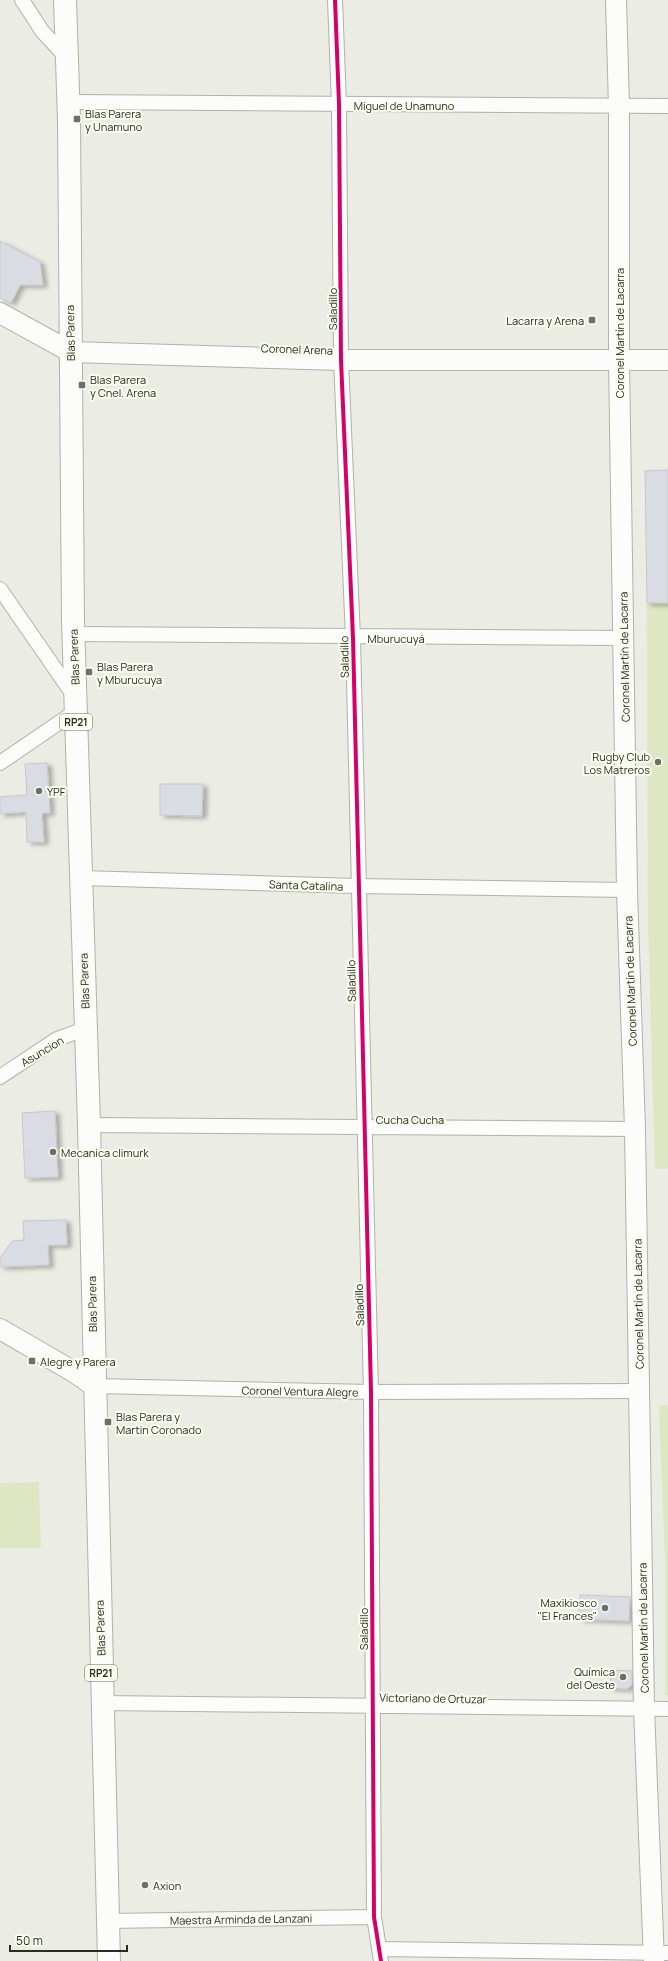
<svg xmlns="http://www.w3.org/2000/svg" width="668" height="1961" font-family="Manrope,sans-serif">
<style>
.pitch{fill:#dee6c4}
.building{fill:#dadce3;stroke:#c7c8c7;filter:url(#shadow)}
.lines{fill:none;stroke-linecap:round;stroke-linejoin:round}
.street-casing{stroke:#b0b2ab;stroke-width:16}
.secondary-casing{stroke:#b0b2ab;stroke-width:22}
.primary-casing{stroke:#b0b2ab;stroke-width:24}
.street{stroke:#fcfcfb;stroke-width:14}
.secondary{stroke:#fcfcfb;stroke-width:20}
.primary{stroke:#fcfcfb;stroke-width:22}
.cycleway-casing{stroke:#f9feee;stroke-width:6}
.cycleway{stroke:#d6006c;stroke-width:4}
.poi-dot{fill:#6d6f68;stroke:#f9feee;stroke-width:1.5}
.labels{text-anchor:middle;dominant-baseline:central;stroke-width:4;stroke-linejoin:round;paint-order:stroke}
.shield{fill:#f9feee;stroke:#676a61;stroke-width:1}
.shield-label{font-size:10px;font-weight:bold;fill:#292b25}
.street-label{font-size:11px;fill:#292b25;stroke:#f9feee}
.poi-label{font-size:11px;fill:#292b25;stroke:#f9feee;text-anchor:start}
</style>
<defs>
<filter id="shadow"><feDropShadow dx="4.5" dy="2.5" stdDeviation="2" flood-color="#0004"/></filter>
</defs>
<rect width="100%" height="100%" fill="#ebece4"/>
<path class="pitch" d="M647 603H668V1169H655L648 922Z
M668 1405V1695H665V1563L659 1406Z
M39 1482 41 1548H0V1483Z"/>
<path class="building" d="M0 241 40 262 43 285H20L11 303 0 298Z
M668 470V603H647L645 471Z
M47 763 50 813H42L44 842H27L26 812 0 814V797L27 795 25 764Z
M160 784H203L202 816 160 815Z
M55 1111 58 1177 25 1178 22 1113Z
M66 1220 67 1245H48L49 1265 0 1267V1258L12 1241 24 1240 23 1221Z
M580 1595 630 1597 629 1621 579 1619Z
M611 1670 632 1671V1685L627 1689 610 1688Z"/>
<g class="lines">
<defs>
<path id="street" d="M22 0 42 31 67 58
M335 0 339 104 341 360 353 638 371 1392 374 1917 381 1961
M68 102 668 106
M0 589 74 696
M74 634 623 638
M0 763 76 711
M81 878 357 886 627 890
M0 1077 57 1039 85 1029
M89 1125 635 1129
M94 1386 371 1392 639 1391
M102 1703 668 1709
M108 1921 374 1917
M379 1949 668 1953"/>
<path id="secondary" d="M616 0 619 107V360L627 890 635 1129 644 1709 654 1961
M0 313 71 352 341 360H668
M0 1329 74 1372 94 1386"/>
<path id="primary" d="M65 0 69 120 73 621 89 1125 109 1961"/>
</defs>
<use href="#street" class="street-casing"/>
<use href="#secondary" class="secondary-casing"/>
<use href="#primary" class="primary-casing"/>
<use href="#street" class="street"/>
<use href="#secondary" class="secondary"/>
<use href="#primary" class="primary"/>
<defs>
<path id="cycleway" d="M335 0 339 104 341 360 353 638 371 1392 374 1917 381 1961"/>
</defs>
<use href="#cycleway" class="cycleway-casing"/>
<use href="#cycleway" class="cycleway"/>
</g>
<g class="poi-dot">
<rect x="73" y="115" width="8" height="8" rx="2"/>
<rect x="588" y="316" width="8" height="8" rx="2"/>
<rect x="78" y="381" width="8" height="8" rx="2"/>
<rect x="85" y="668" width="8" height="8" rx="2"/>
<circle cx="658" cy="762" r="4"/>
<circle cx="39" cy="791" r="4"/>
<circle cx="53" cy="1152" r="4"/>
<rect x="28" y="1357" width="8" height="8" rx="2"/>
<rect x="104" y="1418" width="8" height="8" rx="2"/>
<circle cx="605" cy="1608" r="4"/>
<circle cx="623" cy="1677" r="4"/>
<circle cx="145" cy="1885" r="4"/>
</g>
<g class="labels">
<g class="shield">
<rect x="60" y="714" width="32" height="16" rx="3"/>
<rect x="85" y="1665" width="32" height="16" rx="3"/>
</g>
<g class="shield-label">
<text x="76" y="722">RP21</text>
<text x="101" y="1673">RP21</text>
</g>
<g class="street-label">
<text x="404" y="105">Miguel de Unamuno</text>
<text transform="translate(332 309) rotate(-90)">Saladillo</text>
<text transform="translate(70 333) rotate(-91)">Blas Parera</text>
<text transform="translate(619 333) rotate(-90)">Coronel Martín de Lacarra</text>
<text transform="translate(297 349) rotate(2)">Coronel Arena</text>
<text x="396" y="638">Mburucuyá</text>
<text transform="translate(74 657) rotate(-92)">Blas Parera</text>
<text transform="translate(344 657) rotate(-91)">Saladillo</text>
<text transform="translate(624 657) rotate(-91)">Coronel Martín de Lacarra</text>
<text transform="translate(306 885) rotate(2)">Santa Catalina</text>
<text transform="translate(84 981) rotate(-92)">Blas Parera</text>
<text transform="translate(351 981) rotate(-91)">Saladillo</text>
<text transform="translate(630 981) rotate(-92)">Coronel Martín de Lacarra</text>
<text transform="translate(42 1051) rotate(-31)">Asuncion</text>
<text x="410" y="1119">Cucha Cucha</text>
<text transform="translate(92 1304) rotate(-91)">Blas Parera</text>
<text transform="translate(638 1304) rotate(-91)">Coronel Martín de Lacarra</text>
<text transform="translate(359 1305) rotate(-92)">Saladillo</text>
<text transform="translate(300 1391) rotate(1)">Coronel Ventura Alegre</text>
<text transform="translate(100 1628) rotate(-92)">Blas Parera</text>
<text transform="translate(643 1628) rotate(-91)">Coronel Martín de Lacarra</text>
<text transform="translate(363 1629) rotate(-90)">Saladillo</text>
<text transform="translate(433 1698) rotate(1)">Victoriano de Ortuzar</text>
<text transform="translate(241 1919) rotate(-1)">Maestra Arminda de Lanzani</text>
</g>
<g class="poi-label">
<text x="85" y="113">Blas Parera<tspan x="85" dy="13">y Unamuno</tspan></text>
<text x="584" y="320" text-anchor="end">Lacarra y Arena</text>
<text x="90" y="379">Blas Parera<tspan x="90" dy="13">y Cnel. Arena</tspan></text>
<text x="97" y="666">Blas Parera<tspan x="97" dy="13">y Mburucuya</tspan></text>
<text x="650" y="756" text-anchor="end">Rugby Club<tspan x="650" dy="13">Los Matreros</tspan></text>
<text x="47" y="791">YPF</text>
<text x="61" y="1152">Mecanica climurk</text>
<text x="40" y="1361">Alegre y Parera</text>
<text x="116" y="1416">Blas Parera y<tspan x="116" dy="13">Martin Coronado</tspan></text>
<text x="597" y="1602" text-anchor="end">Maxikiosco<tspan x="597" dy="13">"El Frances"</tspan></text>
<text x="615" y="1671" text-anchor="end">Química<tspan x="615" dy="13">del Oeste</tspan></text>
<text x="153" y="1885">Axion</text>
</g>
</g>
<path d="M10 1945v6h117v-6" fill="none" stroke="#292b25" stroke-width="2"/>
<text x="16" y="1945" font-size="12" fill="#292b25" stroke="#f9feee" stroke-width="3" paint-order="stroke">50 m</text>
</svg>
